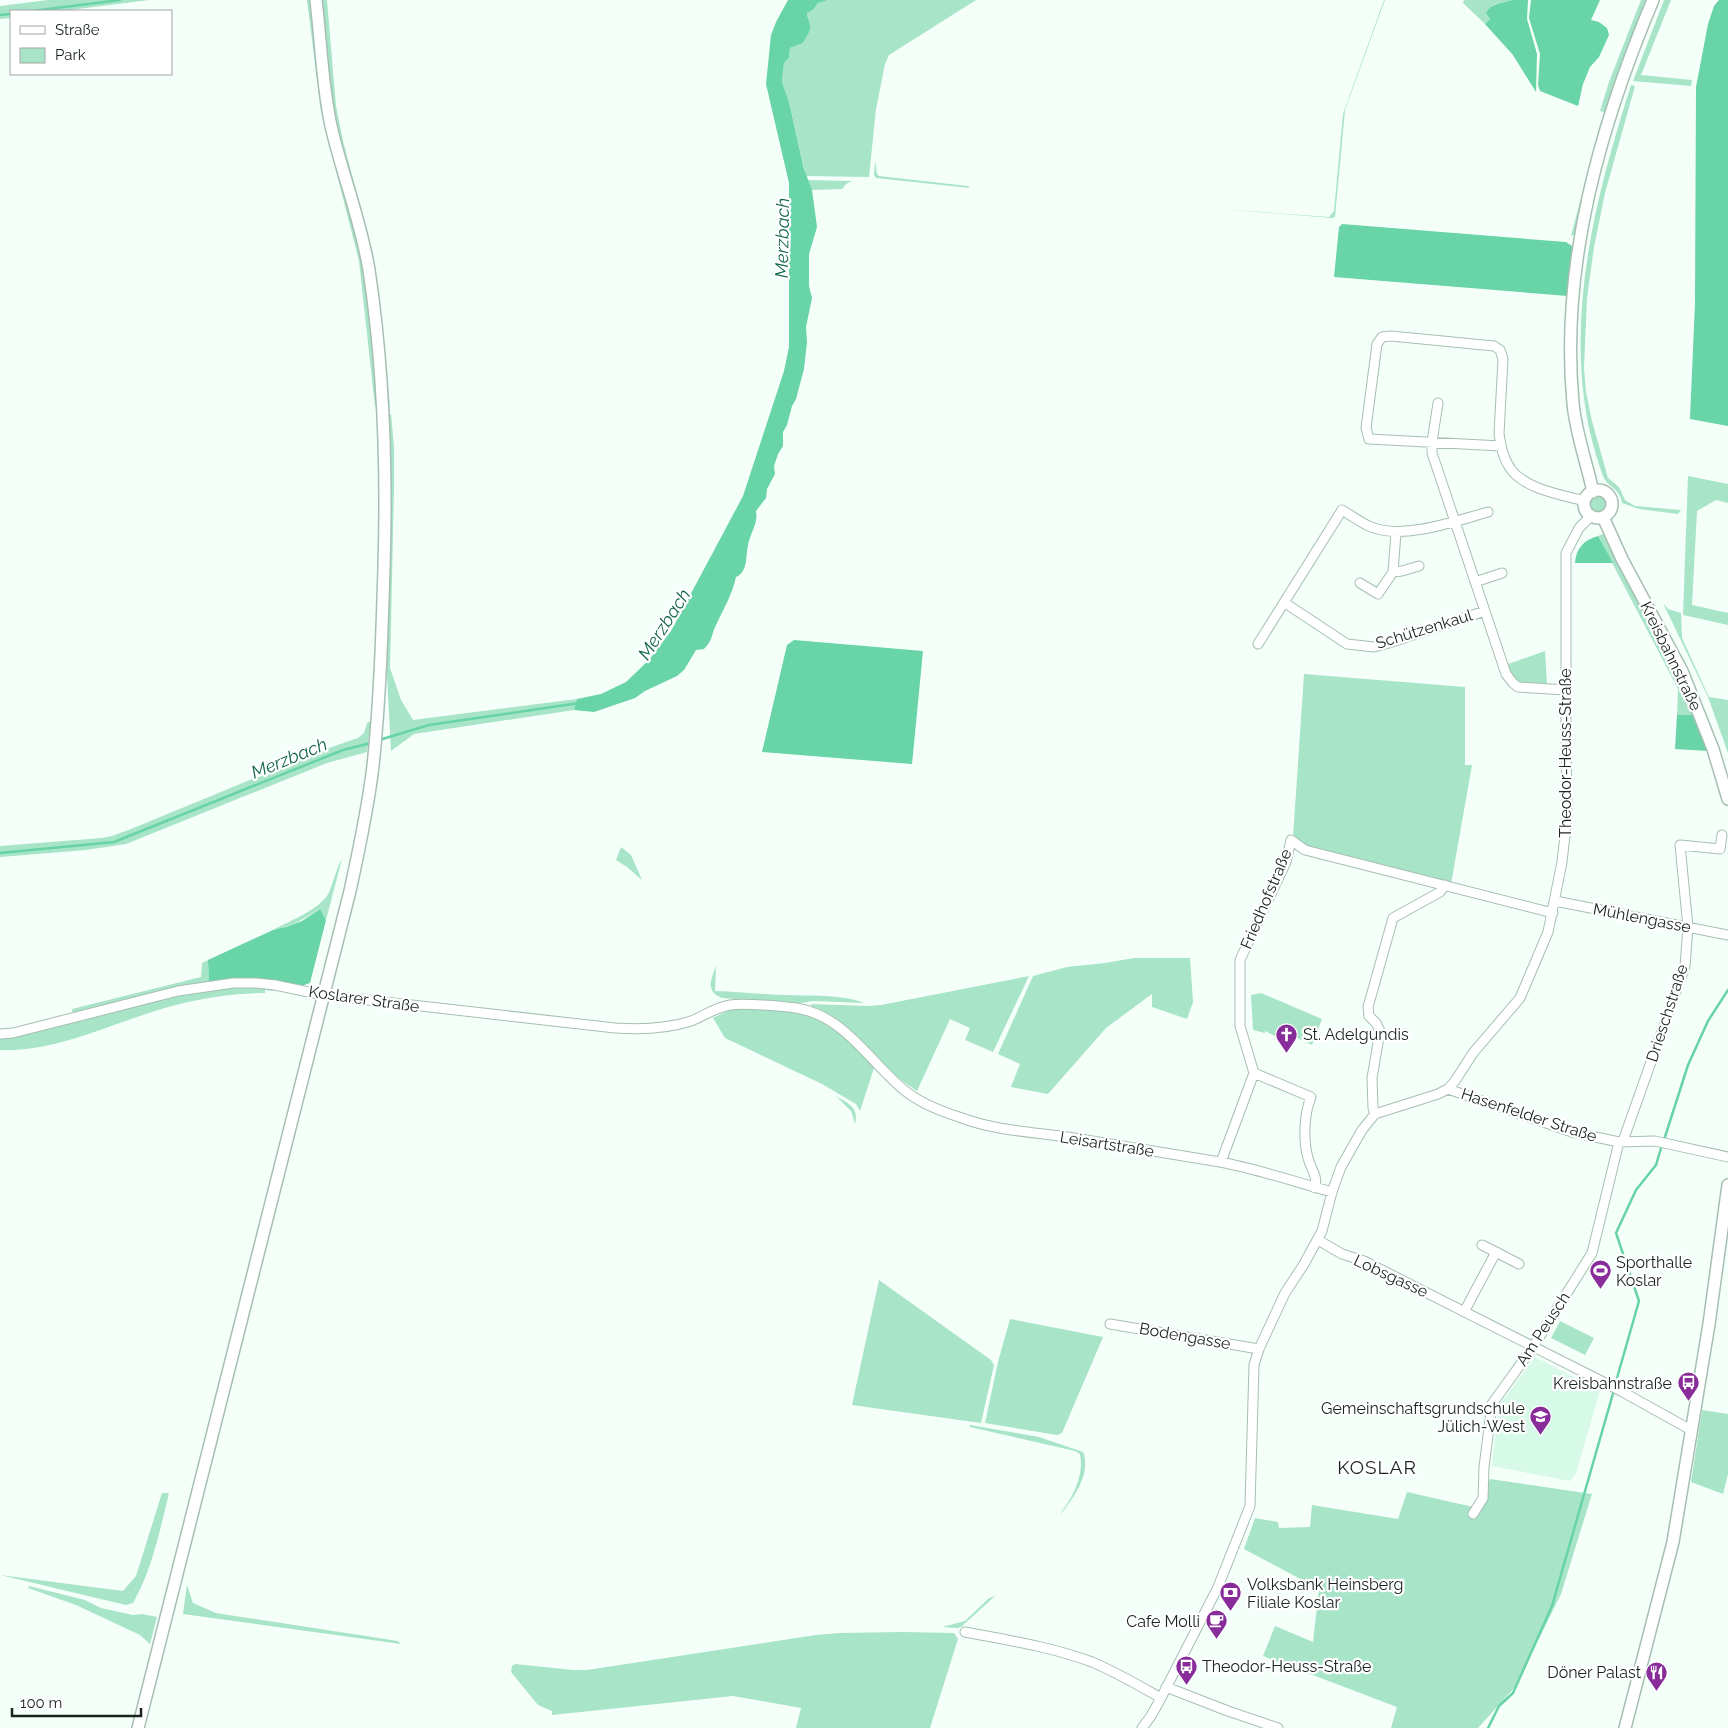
<svg xmlns="http://www.w3.org/2000/svg" width="1728" height="1728" font-family="Raleway,sans-serif">
<style>
.built{fill:#d7f9e8}
.green{fill:#a8e4c8}
.forest{fill:#68d4a7}
.lines{fill:none;stroke-linecap:round;stroke-linejoin:round}
.stream{stroke:#67d3a6;stroke-width:2.5}
.street-casing{stroke:#a6bfb2;stroke-width:11}
.secondary-casing{stroke:#a6bfb2;stroke-width:14}
.street{stroke:#fff;stroke-width:9}
.secondary{stroke:#fff;stroke-width:11}
.labels{text-anchor:middle;dominant-baseline:central;stroke-width:4.5;stroke-linejoin:round;paint-order:stroke}
.street-label{font-size:16px;fill:#1a241f;stroke:#fff}
.poi-label{font-size:16px;fill:#1a241f;stroke:#fff;text-anchor:start}
.water-label{font-size:18px;font-style:italic;fill:#126649;stroke:#fff}
.quarter-label{font-size:19px;letter-spacing:1px;fill:#1a241f;stroke:#fff}
</style>
<rect width="100%" height="100%" fill="#f4fff9"/>
<path class="built" d="M1535 1357 1600 1391 1576 1473 1570 1481 1492 1466 1498 1407Z"/>
<path class="green" d="M48 0H149L62 11H11V18L0 19V6Z
M307 0H312L363 259 372 335 377 404 375 407 359 261 321 112Z
M319 0H327L336 106 343 141 372 250 379 296 390 406 386 407 382 357 332 109Z
M828 0H976L889 55 885 64 876 109 869 177 806 176 789 102 782 82 784 63 789 58 790 48 803 43C806 37 811 32 810 26 810 21 807 18 807 13L813 10 818 3Z
M1384 0H1385L1345 110 1335 217 1332 218 1220 209 1329 217 1334 211 1343 114Z
M1464 0H1512L1493 5 1490 19 1485 24 1463 3Z
M1641 0H1648L1606 117 1603 116 1604 112 1600 111 1609 82Z
M1664 0H1671L1641 75 1692 80 1691 86 1633 81Z
M1631 85 1635 86 1605 193 1594 247 1587 298 1584 368 1586 392 1592 421 1608 478 1619 487 1625 500 1635 506 1681 510 1678 514 1639 509 1622 503C1620 488 1607 487 1603 476 1597 460 1590 435 1587 418 1567 306 1597 192 1631 85Z
M1601 121H1605L1578 233 1571 236Z
M875 162C877 167 875 172 879 176L968 186 970 188 876 178 874 175Z
M807 180 852 181 846 184 842 189 812 190Z
M391 414 394 446V489L390 668 401 700 413 720 577 699 574 710 414 734 391 751 386 658 387 415Z
M1688 476 1728 484V503L1716 500 1697 511 1692 605 1728 613V625L1683 615Z
M1590 504a8 8 0 1 1 16 0a8 8 0 1 1-16 0Z
M1603 534C1636 594 1669 652 1694 715H1677L1678 689 1598 536Z
M1663 603 1668 609 1681 613 1682 638 1709 697 1728 700V753L1708 697Z
M1545 651 1547 684C1527 683 1513 687 1508 664Z
M1304 674 1465 687V765H1472L1451 884 1304 847 1293 837Z
M371 721 367 752 327 763 126 844 86 850 0 857V846L102 838 112 836 131 829 323 750 358 738 364 733 367 723Z
M621 847 631 855 642 880 627 867 616 860Z
M342 859 326 920 319 909C304 919 291 927 273 930 289 921 322 909 329 892 334 881 336 869 342 859Z
M1134 958H1190L1193 1002 1187 1019 1152 1007V994L1106 1028 1048 1094 1011 1087 1020 1064 998 1054 1033 976 1067 967 1105 963Z
M208 960 209 984 73 1014 72 1009 201 977 202 963Z
M716 965 715 991C738 992 761 994 785 995 811 996 839 994 865 1003L813 1001 795 1004 722 998C704 991 712 979 716 965Z
M1029 976 993 1052 965 1040 970 1028 950 1019 917 1091C908 1085 899 1079 892 1072 866 1048 846 1017 811 1006V1004L868 1006 881 1005Z
M240 987H273V991L265 990V993C222 993 177 1002 137 1017 93 1032 47 1052 0 1050V1037L185 993Z
M1261 993 1322 1019 1312 1045 1288 1034 1285 1041 1265 1031V1033L1253 1030 1251 995Z
M735 1009C757 1010 783 1008 805 1014 834 1022 854 1047 874 1068L860 1111 856 1104 822 1084 725 1038 713 1018 729 1010Z
M836 1096C849 1104 859 1107 855 1124L851 1111Z
M879 1280 991 1360 994 1365 981 1423 852 1405Z
M1010 1319 1103 1337 1062 1433 1057 1435 985 1423 998 1362Z
M1560 1321 1594 1338 1585 1355 1551 1338Z
M1702 1410 1728 1414V1474L1723 1494 1691 1482Z
M970 1425 1039 1437 1083 1452C1092 1473 1073 1499 1060 1515 1062 1510 1066 1506 1069 1501 1078 1486 1083 1471 1080 1454L1075 1451 970 1427Z
M1490 1479 1592 1494 1561 1594 1515 1687 1478 1728H1391L1397 1707 1263 1656 1275 1626 1313 1642 1319 1589 1244 1549 1255 1518 1278 1522 1279 1528 1310 1527 1312 1505 1398 1519 1407 1492 1482 1509Z
M162 1493H169C160 1530 152 1570 133 1603L126 1605 0 1575 123 1591 136 1576Z
M187 1585 193 1603 216 1613 398 1641 401 1644 183 1614Z
M29 1586 85 1600 101 1608 133 1615 142 1614 157 1617 150 1644 140 1635 76 1605 28 1588Z
M995 1596 961 1627 957 1628 942 1627 965 1621 989 1598Z
M902 1632 954 1633 958 1639 930 1728H796L801 1708 733 1696 552 1715V1711L538 1705 511 1672 512 1666 515 1664 573 1670H587L816 1635 840 1633Z"/>
<path class="forest" d="M788 0H828L818 3 813 10 807 13C807 18 810 21 810 26 811 32 806 37 803 43L790 48 789 58 784 63 782 82 789 102 804 169 812 190 817 227 809 254V286L812 298 806 327 807 342 804 369 796 399 792 406 787 425 783 432V446L778 454 774 466 775 474 767 489 766 498 756 511C758 523 752 530 749 541 745 553 749 572 736 577 732 595 724 608 716 625 711 635 713 640 704 649L696 650 684 670 677 676 645 691 635 698 594 712 574 710 577 699 601 694 626 682 649 660 671 631 743 496 784 371 789 347V183L766 84 771 35 776 22Z
M1512 0H1528L1527 19 1537 54 1536 92 1513 55 1485 24 1490 19 1486 13C1491 3 1503 3 1512 0Z
M1531 0H1600L1591 20 1599 22 1607 28 1609 35 1599 57 1590 67 1583 84 1578 106 1540 91 1538 85 1540 54 1529 18Z
M1719 0H1728V426L1690 419 1695 303 1696 87 1708 24 1714 6Z
M1342 224 1566 242 1572 246 1574 252 1568 296 1334 277 1339 227Z
M1598 536 1613 563H1575C1576 548 1584 540 1598 536Z
M794 640 923 651 912 764 762 752 787 645Z
M1677 715H1694L1708 751 1675 749Z
M320 909 326 920 310 983 301 986 209 984 208 960 273 930 286 927 302 921Z"/>
<g class="lines">
<path class="stream" d="M32 11 120 0
M0 15 11 14
M379 740 429 725 593 701 609 697 626 688 650 669 680 629 733 533 750 498 793 370 795 184 770 67 775 38 784 14 798 0
M0 853 114 842 343 750 371 743
M1664 1140 1688 1065 1708 1021 1728 990
M1615 1385 1639 1301 1616 1233 1636 1190 1656 1165 1662 1145
M1488 1728 1499 1706 1513 1693 1552 1606 1614 1390"/>
<defs>
<path id="street" d="M1438 403 1432 442V453L1506 674 1513 683 1518 687 1566 690
M1501 446 1369 439 1366 428 1377 344 1382 337 1391 336 1494 346 1500 350 1503 359 1499 434C1501 446 1503 458 1510 468 1524 489 1562 495 1585 501
M1393 572 1402 571 1419 566
M1475 582 1502 573
M1360 583 1378 594 1393 572 1396 533
M1285 603 1347 644 1374 647 1389 643 1485 611
M1258 644 1342 510C1351 515 1361 523 1371 527 1403 540 1456 521 1488 512
M1555 901 1728 935
M0 1034 13 1033 178 991 233 983H256L275 985 323 995 615 1028C642 1030 666 1029 691 1021 704 1016 716 1007 730 1005 744 1003 781 1006 796 1008 845 1016 868 1060 904 1090 920 1103 940 1111 959 1117 998 1132 1039 1132 1080 1139 1126 1147 1174 1154 1220 1162 1258 1169 1295 1182 1332 1192
M1254 1073 1311 1097C1304 1114 1303 1140 1308 1158 1311 1170 1318 1175 1315 1188
M1448 1089 1572 1132 1619 1142 1655 1141 1728 1157
M1375 1114 1373 1108 1372 1078 1380 1031 1376 1023 1369 1016 1368 1007 1393 918 1440 892 1445 885
M1623 1141 1685 966 1688 927 1680 845 1720 849 1722 835
M1221 1162 1254 1073 1240 1026V960L1286 862 1291 840 1305 850 1553 913
M1318 1240 1342 1254 1364 1261 1621 1391 1691 1430
M1482 1245 1496 1252
M1464 1312 1496 1252 1519 1264
M1110 1324 1259 1349
M1473 1514 1483 1498 1484 1467 1492 1404 1533 1347 1592 1253 1619 1142
M965 1632C1007 1640 1052 1647 1092 1662 1116 1672 1138 1685 1161 1698
M1166 1687 1228 1711 1278 1728
M1142 1728 1151 1716 1161 1698 1218 1587 1250 1506 1254 1365 1259 1349 1285 1293 1304 1264 1322 1231 1332 1192 1341 1167 1362 1130 1375 1114 1438 1094 1448 1089 1455 1081 1473 1053 1520 998 1548 932 1562 862 1567 817 1566 738V553L1579 528 1591 516"/>
<path id="secondary" d="M1584 504a14 14 0 1 1 28 0a14 14 0 1 1-28 0Z
M1593 492C1587 464 1575 430 1573 403 1560 265 1600 126 1653 0
M1603 517 1622 559 1682 671 1713 749 1728 799
M138 1728 350 891C359 850 368 808 373 766 380 700 382 634 384 568 387 468 384 369 369 270 361 221 342 174 331 126 322 84 321 42 316 0
M1625 1728 1673 1542 1709 1324 1728 1185"/>
</defs>
<use href="#street" class="street-casing"/>
<use href="#secondary" class="secondary-casing"/>
<use href="#street" class="street"/>
<use href="#secondary" class="secondary"/>
</g>
<defs>
<symbol id="church-pin" viewBox="-11 -11 22 30"><path d="M0 17L-7.5 6A9.5 9.5 0 1 1 7.5 6Z" fill="#872c98" stroke="#fff"/><path d="M-1.2-6h2.4v3.5h3.3v2.4h-3.3V6h-2.4V-.1h-3.3v-2.4h3.3Z" fill="#fff"/></symbol>
<symbol id="stadium-pin" viewBox="-11 -11 22 30"><path d="M0 17L-7.5 6A9.5 9.5 0 1 1 7.5 6Z" fill="#872c98" stroke="#fff"/><path d="M0-5a6.5 5 0 1 0 0 10a6.5 5 0 1 0 0-10ZM-3.5-1.8h7v3.6h-7Z" fill="#fff"/></symbol>
<symbol id="bus-pin" viewBox="-11 -11 22 30"><path d="M0 17L-7.5 6A9.5 9.5 0 1 1 7.5 6Z" fill="#872c98" stroke="#fff"/><path d="M-5-6H5V4H4V6H2V4H-2V6H-4V4H-5ZM-3.5-4V0h7V-4ZM-3.5 1.2v1.5H-2V1.2ZM2 1.2v1.5H3.5V1.2Z" fill="#fff"/></symbol>
<symbol id="school-pin" viewBox="-11 -11 22 30"><path d="M0 17L-7.5 6A9.5 9.5 0 1 1 7.5 6Z" fill="#872c98" stroke="#fff"/><path d="M0-5L7-2L0 1L-7-2ZM-4 1L0 2.5L4 1V4Q0 6-4 4Z" fill="#fff"/></symbol>
<symbol id="bank-pin" viewBox="-11 -11 22 30"><path d="M0 17L-7.5 6A9.5 9.5 0 1 1 7.5 6Z" fill="#872c98" stroke="#fff"/><path d="M-6-4H6V4H-6ZM0-2.3a2.3 2.3 0 1 0 0 4.6a2.3 2.3 0 1 0 0-4.6Z" fill="#fff"/></symbol>
<symbol id="cafe-pin" viewBox="-11 -11 22 30"><path d="M0 17L-7.5 6A9.5 9.5 0 1 1 7.5 6Z" fill="#872c98" stroke="#fff"/><path d="M-5.5-4.5H6V0H3Q3 3.5 0 3.5H-2.5Q-5.5 3.5-5.5 0ZM3-3.2v2h1.7v-2ZM-6 4.5H4V6H-6Z" fill="#fff"/></symbol>
<symbol id="restaurant-pin" viewBox="-11 -11 22 30"><path d="M0 17L-7.5 6A9.5 9.5 0 1 1 7.5 6Z" fill="#872c98" stroke="#fff"/><path d="M-5-6h1v4h1v-4h1v4h1v-4h1v5L-1.5 .5V6h-2V.5L-5-1ZM5-6V6H3V1.5H1.5Q1.5-4 5-6Z" fill="#fff"/></symbol>
</defs>
<g fill-rule="evenodd">
<use href="#church-pin" x="1274" y="1022" width="25" height="34"/>
<use href="#stadium-pin" x="1588" y="1258" width="25" height="34"/>
<use href="#bus-pin" x="1676" y="1370" width="25" height="34"/>
<use href="#school-pin" x="1528" y="1404" width="25" height="34"/>
<use href="#bank-pin" x="1218" y="1580" width="25" height="34"/>
<use href="#cafe-pin" x="1204" y="1608" width="25" height="34"/>
<use href="#bus-pin" x="1174" y="1654" width="25" height="34"/>
<use href="#restaurant-pin" x="1644" y="1660" width="25" height="34"/>
</g>
<g class="labels">
<g class="street-label">
<text transform="translate(1424 629) rotate(-17)">Schützenkaul</text>
<text transform="translate(1671 656) rotate(64)">Kreisbahnstraße</text>
<text transform="translate(1565 753) rotate(-90)">Theodor-Heuss-Straße</text>
<text transform="translate(1266 899) rotate(-67)">Friedhofstraße</text>
<text transform="translate(1642 918) rotate(11)">Mühlengasse</text>
<text transform="translate(364 999) rotate(8)">Koslarer Straße</text>
<text transform="translate(1667 1013) rotate(-72)">Drieschstraße</text>
<text transform="translate(1529 1115) rotate(18)">Hasenfelder Straße</text>
<text transform="translate(1107 1144) rotate(9)">Leisartstraße</text>
<text transform="translate(1391 1276) rotate(25)">Lobsgasse</text>
<text transform="translate(1543 1329) rotate(-57)">Am Peusch</text>
<text transform="translate(1185 1336) rotate(10)">Bodengasse</text>
</g>
<g class="poi-label">
<text x="1303" y="1034">St. Adelgundis</text>
<text x="1616" y="1262">Sporthalle<tspan x="1616" dy="18">Koslar</tspan></text>
<text x="1672" y="1383" text-anchor="end">Kreisbahnstraße</text>
<text x="1525" y="1408" text-anchor="end">Gemeinschaftsgrundschule<tspan x="1525" dy="18">Jülich-West</tspan></text>
<text x="1247" y="1584">Volksbank Heinsberg<tspan x="1247" dy="18">Filiale Koslar</tspan></text>
<text x="1200" y="1621" text-anchor="end">Cafe Molli</text>
<text x="1202" y="1666">Theodor-Heuss-Straße</text>
<text x="1641" y="1672" text-anchor="end">Döner Palast</text>
</g>
<g class="water-label">
<text transform="translate(782 238) rotate(-89)">Merzbach</text>
<text transform="translate(664 624) rotate(-57)">Merzbach</text>
<text transform="translate(289 758) rotate(-22)">Merzbach</text>
</g>
<g class="quarter-label">
<text x="1377" y="1467">KOSLAR</text>
</g>
</g>
<rect x="10" y="10" width="162" height="65" fill="#ffffff" stroke="#a3a7a5"/>
<rect x="20" y="26" width="25" height="8" fill="#ffffff" stroke="#a3a7a5"/>
<text x="55" y="35" font-size="15" fill="#1a241f">Straße</text>
<rect x="20" y="48" width="25" height="15" fill="#a8e4c8" stroke="#a3a7a5"/>
<text x="55" y="60" font-size="15" fill="#1a241f">Park</text>
<path d="M12 1708v8h129v-8" fill="none" stroke="#1a241f" stroke-width="2.5"/>
<text x="20" y="1708" font-size="15" fill="#1a241f" stroke="#ffffff" stroke-width="4" paint-order="stroke">100 m</text>
</svg>
